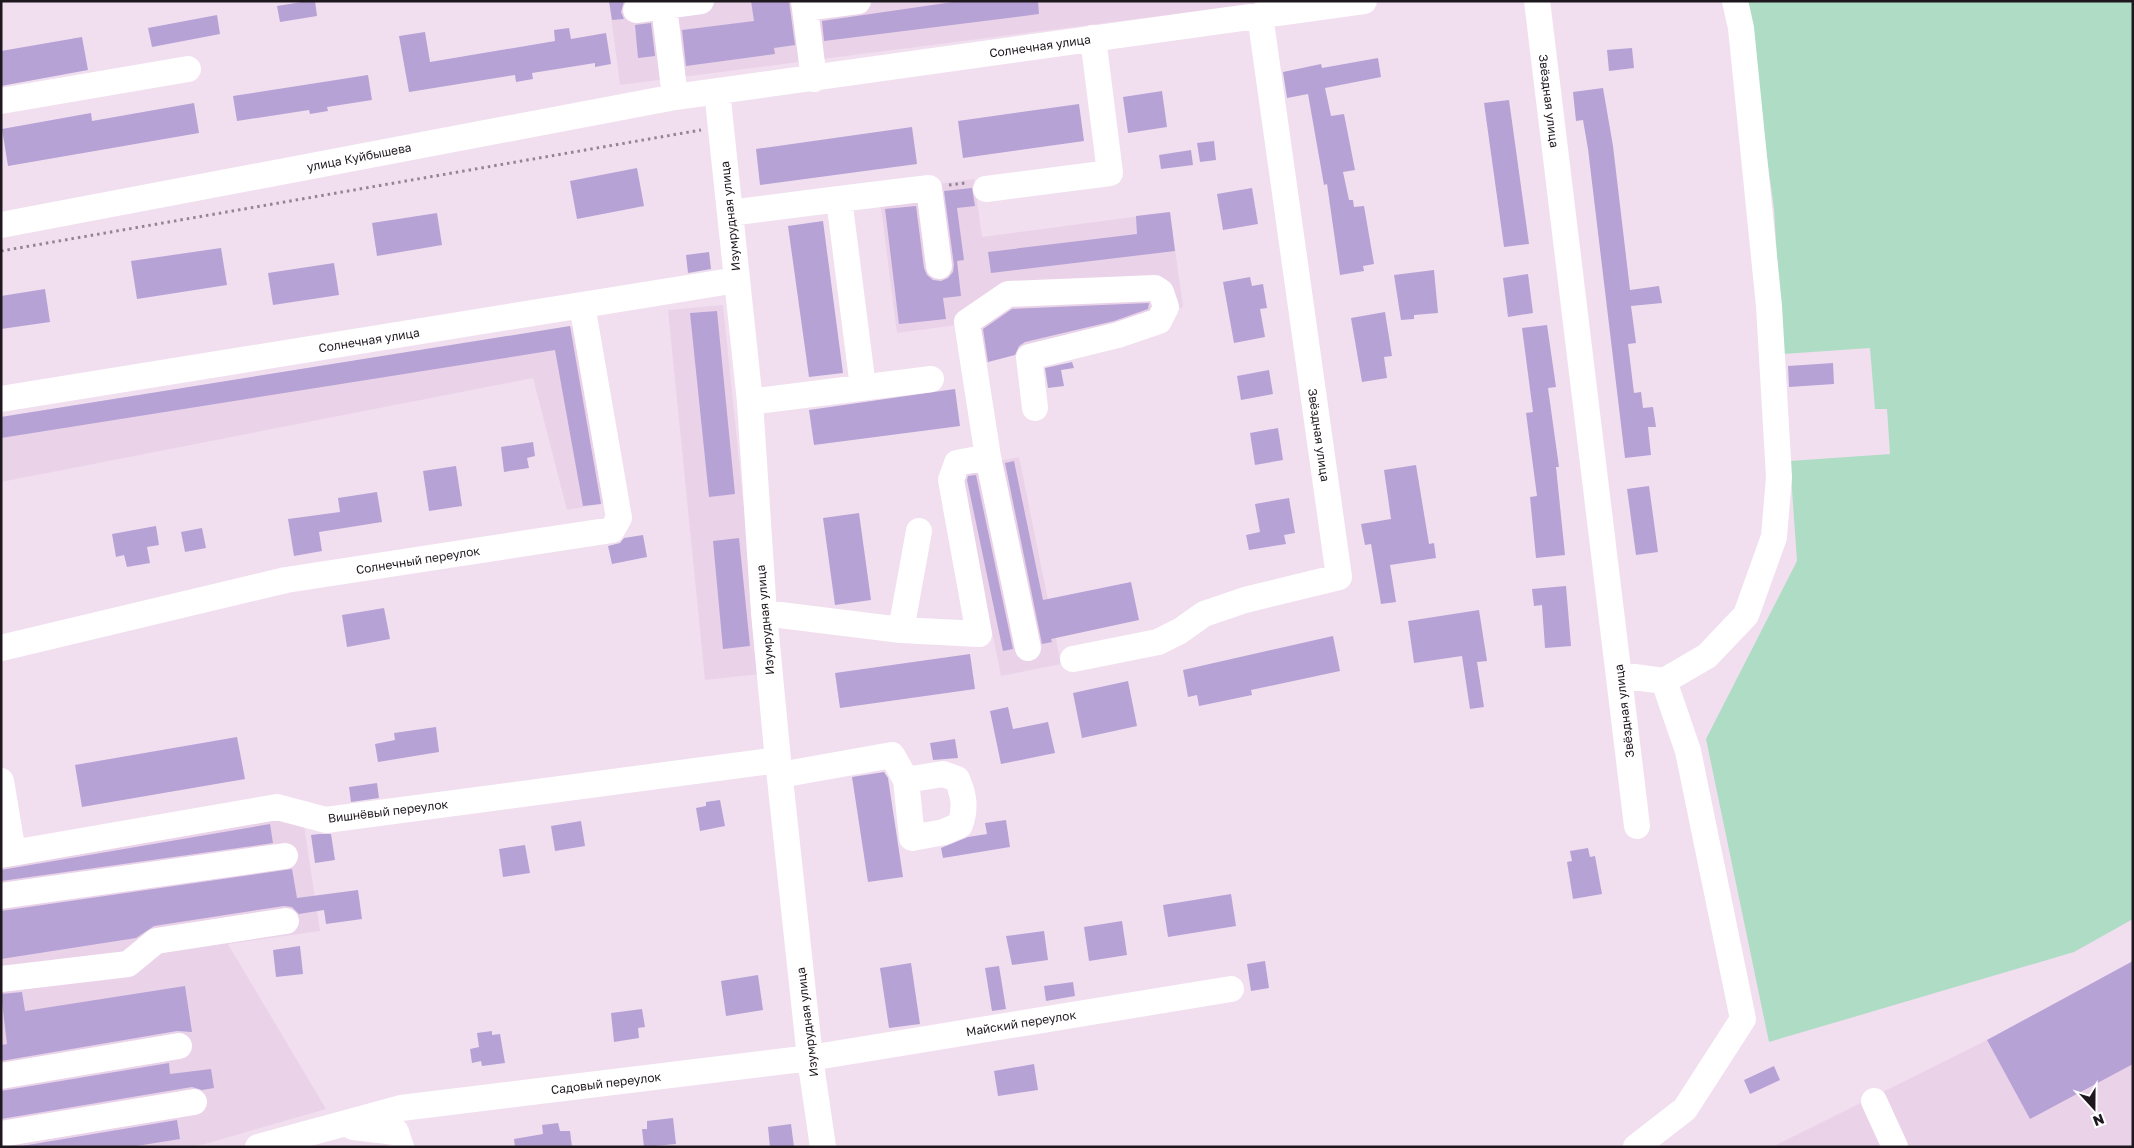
<svg xmlns="http://www.w3.org/2000/svg" width="2134" height="1148" font-family="'Golos Text',sans-serif">
<style>
.built{fill:#ead2e9}
.green{fill:#afdcc5}
.building{fill:#b6a2d5}
.lines{fill:none;stroke-linecap:round;stroke-linejoin:round}
.path{stroke:#928591;stroke-width:3;stroke-dasharray:2.5 4;stroke-linecap:butt}
.minor{stroke:#fff;stroke-width:26}
.labels{text-anchor:middle;dominant-baseline:central;stroke-width:5;stroke-linejoin:round;paint-order:stroke}
.street-label{font-size:12px;fill:#1e181e;stroke:#fff}
</style>
<rect width="100%" height="100%" fill="#f1dff0"/>
<path class="built" d="M609 1H1277L620 85Z
M974 179 982 237 1170 212 1183 307 985 363 979 322 897 333 879 192Z
M723 305 761 674 705 680 668 310Z
M574 326 605 503 567 510 533 378 1 482V417Z
M1019 457 1061 664 1001 676 959 469Z
M277 817 304 825 320 931 228 944 326 1109 205 1144 189 1147H1V863Z
M2133 961V1147H1772L1987 1040Z"/>
<path class="green" d="M1746 1H2133V919L2074 952 1769 1042 1706 739 1797 561 1790 461 1890 454 1887 409H1875L1870 348 1783 354 1774 209Z"/>
<path class="building" d="M308 1H315L317 16 280 22 277 6Z
M609 1H624L621 12 624 19 612 20Z
M751 1H789L795 45 774 48 775 54 686 66 682 30 754 21Z
M960 1H1038L1039 14 824 41 822 21Z
M217 15 220 34 152 47 148 28Z
M651 23 655 56 638 58 635 25Z
M569 28 571 39 606 33 611 64 595 67V63L532 73 533 79 516 82 515 75 409 92 399 36 425 32 430 62 555 41 554 30Z
M82 37 88 70 1 86V51Z
M1632 48 1634 68 1609 71 1607 50Z
M1378 58 1381 77 1325 88 1331 116 1344 114 1355 170 1343 172 1349 200H1353L1354 207 1364 206 1374 264 1363 266 1364 271 1340 275 1327 184 1324 185 1308 94 1287 98 1283 72 1321 64 1322 68Z
M368 75 372 100 327 107 328 111 310 114 309 110 237 121 233 96Z
M1603 88 1613 146 1630 290 1659 286 1662 303 1631 306 1636 343 1628 344 1634 393 1641 392 1643 408 1653 407 1656 427H1648L1651 455 1625 458 1588 149 1583 120 1576 121 1573 92Z
M1162 91 1167 127 1128 133 1123 97Z
M1509 100 1529 244 1504 247 1484 103Z
M194 103 199 133 8 166 2 129 91 113 92 121Z
M1079 104 1084 141 963 158 958 121Z
M912 127 917 164 760 185 756 149Z
M1214 141 1216 160 1200 162 1197 143Z
M1191 150 1193 165 1161 169 1159 155Z
M637 168 644 206 577 219 570 181Z
M972 188 975 206 957 208 964 260 957 261 961 296 943 298 946 319 899 324 885 209 916 206 924 268 927 275 933 280 941 281 948 278 953 272 954 265 944 191Z
M1252 188 1258 224 1223 230 1217 194Z
M1170 212 1175 251 991 273 988 252 1137 234 1136 216Z
M437 213 442 245 377 256 372 223Z
M823 221 843 373 809 377 788 226Z
M221 248 227 285 137 299 131 261Z
M709 252 711 269 688 273 686 255Z
M334 263 339 295 273 305 268 273Z
M1434 270 1438 313 1414 315V319L1401 320 1394 275Z
M1528 274 1533 313 1508 317 1503 278Z
M1250 277 1252 286 1263 284 1267 308 1260 309 1265 337 1234 343 1223 282Z
M45 289 50 322 1 329V296Z
M1149 303 1148 309 1114 321 1025 342 1019 346 1015 355 988 362 983 329 1012 309Z
M717 311 735 494 709 497 690 313Z
M1385 312 1392 356 1384 357 1387 378 1362 382 1351 318Z
M1547 325 1556 387 1548 388 1559 467H1556L1565 555 1536 558 1530 497 1537 496 1526 413 1533 412 1522 328Z
M570 326 601 504 583 506 555 350 1 438V417Z
M1072 362 1074 368 1061 370 1064 386 1048 388 1045 368Z
M1833 363 1834 384 1789 387 1788 366Z
M1269 370 1273 394 1241 400 1237 376Z
M955 389 960 426 814 445 809 410Z
M1278 428 1283 460 1255 465 1250 433Z
M533 442 535 456 527 458 529 468 504 472 501 447Z
M1014 461 1043 600 1131 582 1139 620 1051 639 1052 642 1042 644 1005 463Z
M1416 465 1429 544 1434 543 1436 558 1390 565 1396 602 1381 604 1371 544 1365 545 1361 524 1391 519 1384 470Z
M456 466 462 506 429 511 423 471Z
M976 475 1013 649 1003 651 967 480 968 476Z
M1649 486 1658 552 1636 555 1627 489Z
M377 492 382 522 319 532 322 551 294 556 288 519 340 512 338 498Z
M1289 498 1295 533 1284 535 1286 544 1249 550 1246 535 1260 532 1255 504Z
M859 513 871 600 835 605 823 518Z
M156 526 159 545 147 547 150 563 127 567 124 555 116 557 112 534Z
M202 528 206 548 185 552 181 532Z
M643 535 647 557 612 564 608 546 620 543 624 538Z
M739 538 750 646 723 649 713 541Z
M1566 586 1571 646 1545 648 1542 605 1534 606 1532 589Z
M384 608 390 639 347 647 342 615Z
M1479 610 1487 661 1477 662 1484 707 1470 709 1462 656 1414 663 1408 621Z
M1333 636 1340 671 1251 690 1252 695 1199 706 1197 695 1188 697 1183 670Z
M970 654 975 689 840 708 835 673Z
M1128 681 1137 726 1082 738 1073 693Z
M1008 707 1013 729 1048 722 1055 753 1001 764 990 711Z
M436 727 439 752 378 762 375 744 395 740 394 733Z
M237 737 245 779 82 807 75 765Z
M955 739 958 758 933 760 930 743Z
M884 772 888 778 903 877 868 882 852 777Z
M377 783 379 798 351 802 349 787Z
M720 800 725 826 700 831 696 808 706 806V802Z
M1006 820 1010 847 943 858 941 848 968 837 987 834 985 823Z
M581 821 585 846 555 851 551 826Z
M270 824 273 843 1 881V870Z
M319 834H331L335 860 315 863 311 835Z
M525 845 530 873 503 877 499 849Z
M1588 848 1590 857 1595 856 1602 894 1573 899 1567 862 1572 861 1570 851Z
M292 869 297 898 358 890 362 919 326 924 324 910 299 914 292 907 284 906 154 926 136 938 1 959V911Z
M1231 894 1236 926 1168 937 1163 905Z
M1122 921 1127 955 1089 961 1084 927Z
M1044 931 1048 960 1012 965 1006 936Z
M300 946 303 974 276 977 273 950Z
M1265 961 1269 988 1251 991 1247 964Z
M2133 961V1064L2030 1119 1987 1040Z
M911 963 920 1024 889 1028 880 968Z
M999 966 1006 1009 992 1011 985 968Z
M758 975 763 1010 726 1016 721 981Z
M1073 982 1075 996 1046 1001 1044 986Z
M185 986 192 1032 177 1031 1 1061V1045L7 1044 1 994 22 992 25 1011Z
M642 1009 645 1027 638 1028 639 1038 614 1042 611 1013Z
M492 1031V1035L500 1034 505 1063 482 1066 481 1061 472 1063 470 1049 479 1047 477 1033Z
M169 1063 170 1074 211 1069 214 1088 202 1090 192 1087 1 1119V1091Z
M1034 1064 1038 1090 998 1096 994 1071Z
M1774 1066 1780 1080 1750 1094 1744 1080Z
M673 1118 676 1144 644 1147 642 1129H647V1121Z
M177 1120 180 1139 130 1147H16Z
M558 1123 560 1131H570L572 1147H515L514 1139 543 1134 542 1125Z
M791 1124 794 1147H770L768 1127Z"/>
<g class="lines">
<path class="path" d="M949 185 965 183
M1 251 701 130"/>
<path class="minor" d="M804 1 814 79
M1537 1 1637 826
M664 6 675 97
M805 8 858 1
M636 10 701 1
M717 91 750 402 764 613 778 760 810 1058 823 1147
M1 101 188 69
M986 189 1110 173 1093 38
M839 199 929 188 939 266
M730 213 839 199 863 387
M1 225 675 97 1364 1
M1 399 737 280
M750 402 931 379
M764 613 901 630 979 634 951 480 957 463 988 457
M901 630 919 531
M1 648 286 580 612 530 619 518 582 305
M1028 648 988 457 967 322 1008 294 1155 288 1161 292 1166 307 1159 321 1118 335 1029 357 1035 408
M1073 659 1158 642 1180 631 1204 614 1245 600 1339 577 1260 15
M1619 675 1664 681 1707 656 1746 615 1774 537 1779 477 1769 306 1741 28 1735 1
M780 775 892 755 906 780 912 838 944 832 960 825C966 808 964 795 957 779L943 774 906 780
M1 781 13 853
M1 855 277 807 326 820 778 760
M1 896 285 856
M1 979 128 964 156 941 286 921
M1 1076 179 1046
M1874 1101 1895 1147
M353 1127 396 1132 401 1147
M1 1134 194 1102
M258 1147 401 1108 810 1058 1231 989
M1636 1147 1685 1109 1743 1019 1688 751 1664 681"/>
</g>
<g class="labels">
<g class="street-label">
<text transform="translate(1040 46) rotate(-8)">Солнечная улица</text>
<text transform="translate(1549 101) rotate(83)">Звёздная улица</text>
<text transform="translate(359 157) rotate(-11)">улица Куйбышева</text>
<text transform="translate(730 216) rotate(-96)">Изумрудная улица</text>
<text transform="translate(369 340) rotate(-9)">Солнечная улица</text>
<text transform="translate(1319 435) rotate(82)">Звёздная улица</text>
<text transform="translate(418 560) rotate(-9)">Солнечный переулок</text>
<text transform="translate(765 620) rotate(-95)">Изумрудная улица</text>
<text transform="translate(1624 711) rotate(-97)">Звёздная улица</text>
<text transform="translate(388 811) rotate(-7)">Вишнёвый переулок</text>
<text transform="translate(807 1022) rotate(-97)">Изумрудная улица</text>
<text transform="translate(1021 1023) rotate(-9)">Майский переулок</text>
<text transform="translate(606 1083) rotate(-7)">Садовый переулок</text>
</g>
</g>
<rect width="2134" height="1148" fill="none" stroke="#1e181e" stroke-width="5"/>
<g transform="translate(2094 1108) rotate(159)" stroke="#ffffff" stroke-width="4" paint-order="stroke">
<path d="M0-4L9 19L0 12L-9 19Z" fill="#1e181e"/>
<text y="-8" font-size="14" font-weight="bold" text-anchor="middle" fill="#1e181e">N</text>
</g>
</svg>
